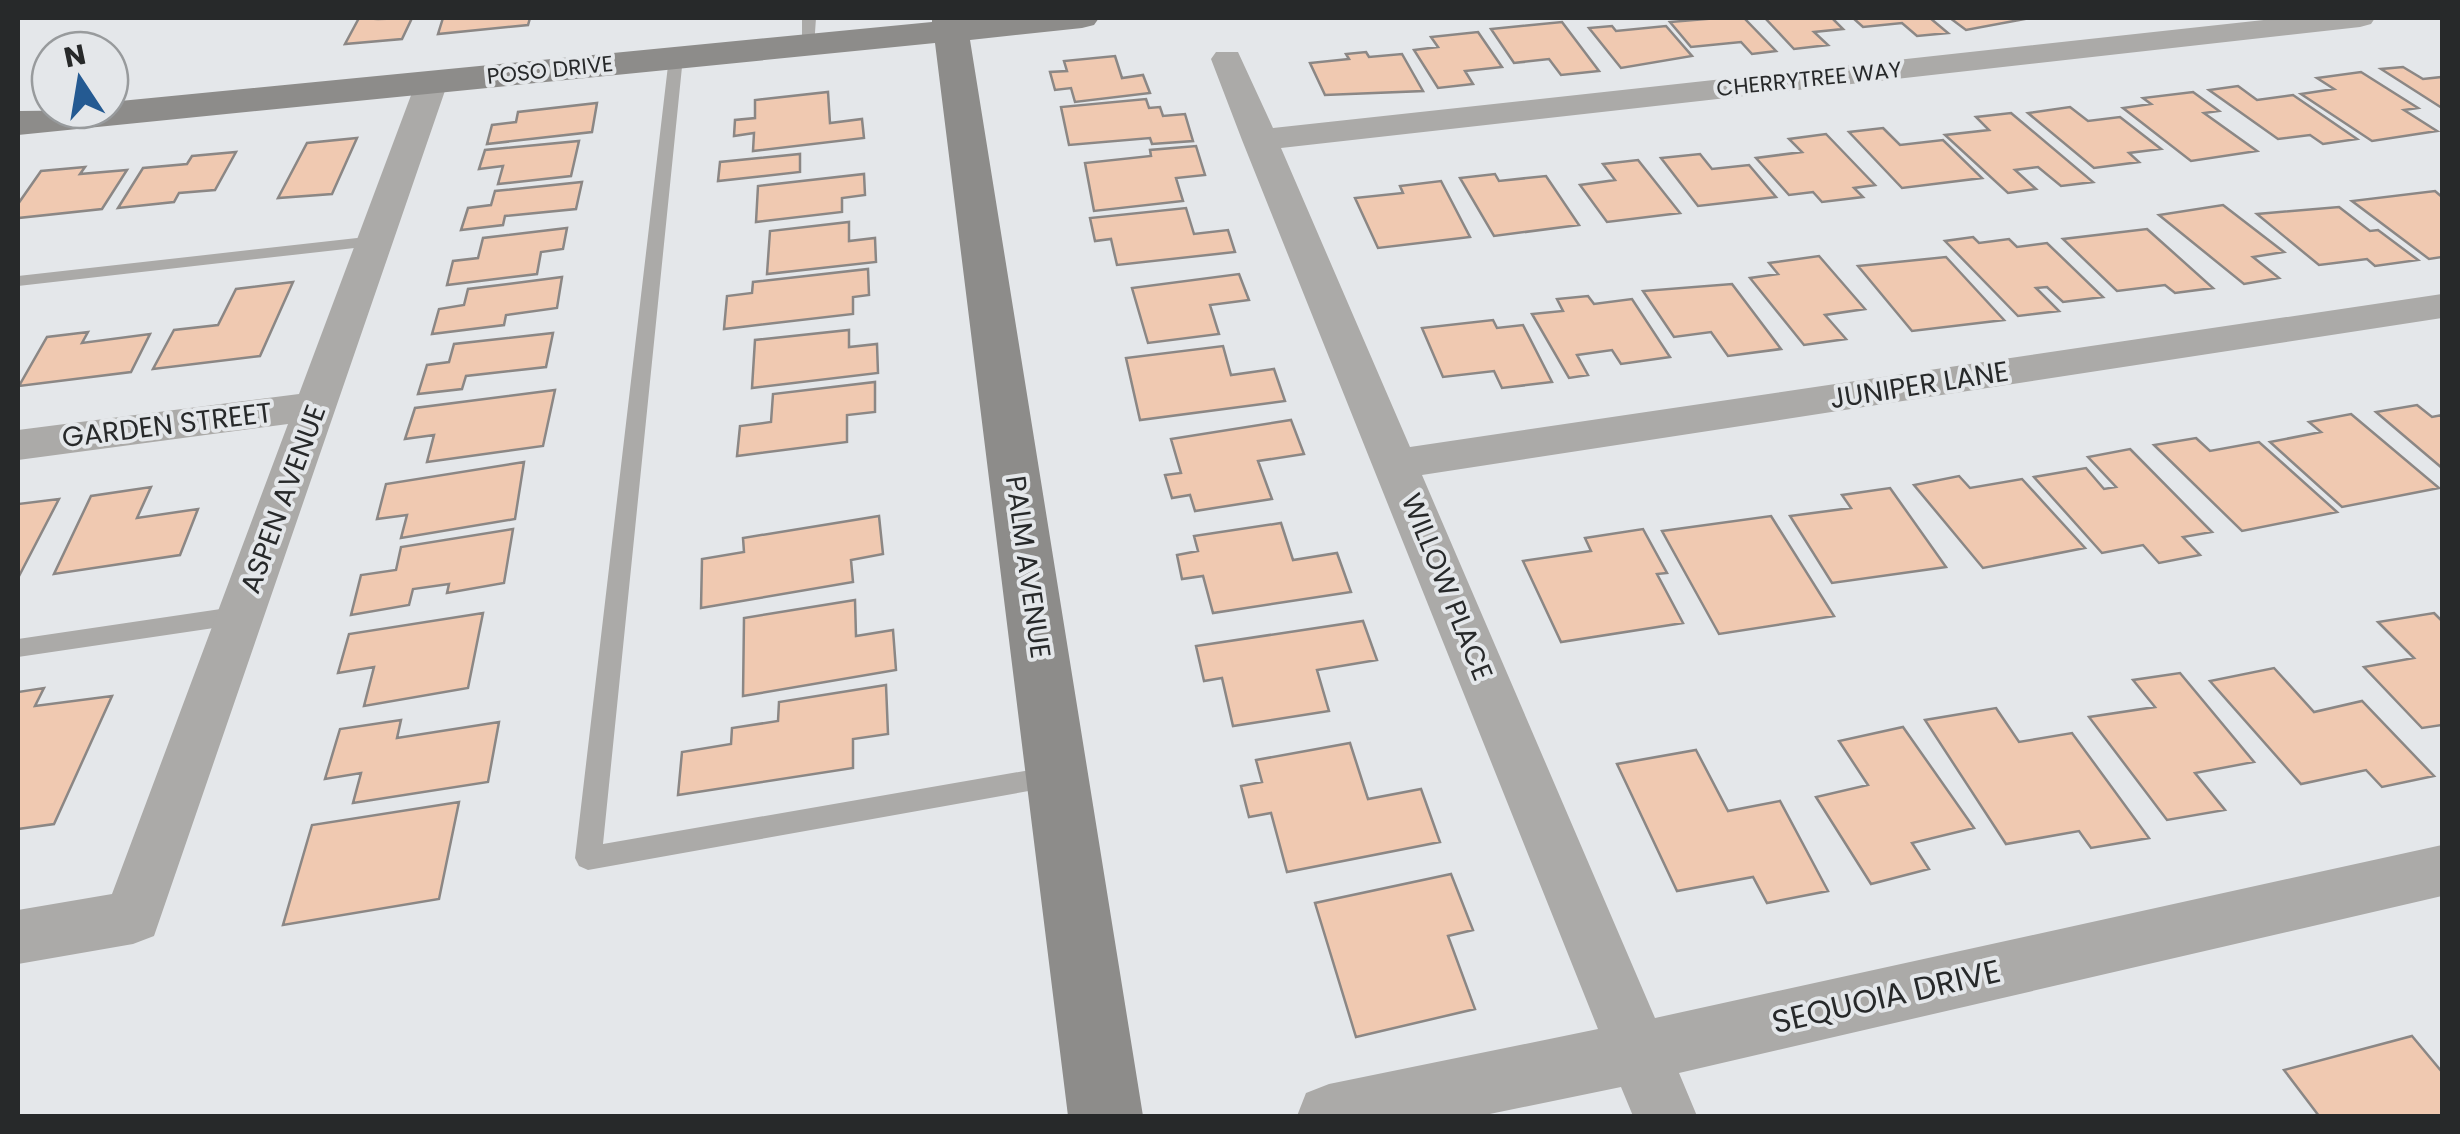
<svg xmlns="http://www.w3.org/2000/svg" width="2460" height="1134" font-family="Poppins,sans-serif">
<style>
.building{fill:#f0c9b1;stroke:#8b8785;stroke-width:2.5}
.lines{fill:none;stroke-linecap:round;stroke-linejoin:round}
.lane{fill:#abaaa8;fill-rule:evenodd}
.street{fill:#abaaa8;fill-rule:evenodd}
.secondary{fill:#8d8c8a;fill-rule:evenodd}
.labels{text-anchor:middle;dominant-baseline:central;stroke-width:8;stroke-linejoin:round;paint-order:stroke}
.far-street-label{font-size:22px;fill:#27292a;stroke:#e4e7ea}
.street-label{font-size:28px;fill:#27292a;stroke:#e4e7ea}
.near-street-label{font-size:32px;fill:#27292a;stroke:#e4e7ea}
</style>
<rect width="100%" height="100%" fill="#e4e7ea"/>
<path class="building" d="M359 18 378 19 412 18 402 39 345 44Z
M443 18H530L528 25 438 34Z
M1718 18H1744L1776 51 1752 54 1741 42 1691 47 1670 22Z
M1765 18H1832L1843 29 1814 32 1828 45 1794 49Z
M1853 18H1930L1948 33 1917 36 1902 23 1863 27Z
M1950 18H2030L1966 30Z
M1562 22 1599 71 1561 75 1549 59 1514 63 1491 29Z
M1612 26 1616 31 1666 26 1692 56 1621 68 1589 28Z
M1478 32 1502 67 1465 71 1473 84 1438 88 1414 50 1438 47 1431 37Z
M1366 52 1369 57 1402 54 1423 91 1325 95 1310 63 1349 59 1346 54Z
M1115 56 1122 78 1143 75 1150 93 1075 102 1071 88 1055 90 1050 72 1067 71 1064 61Z
M2403 67 2423 79 2442 77V108L2381 69Z
M2361 72 2418 108 2404 110 2437 131 2372 141 2301 94 2334 89 2317 78Z
M2238 86 2257 100 2293 95 2357 139 2323 144 2310 135 2278 139 2209 90Z
M828 92 830 123 862 119 864 138 753 151 754 133 734 136 735 120 755 118V100Z
M2193 92 2219 111 2204 113 2257 151 2191 161 2123 108 2151 104 2143 98Z
M1146 99 1149 108 1160 107 1163 116 1185 114 1193 141 1152 144 1150 138 1069 145 1061 107Z
M597 103 592 132 487 144 492 125 516 122 518 112Z
M2070 107 2088 121 2120 117 2161 149 2129 153 2139 162 2094 168 2028 113Z
M2011 113 2093 182 2061 186 2038 167 2015 170 2036 189 2008 193 1945 135 1989 130 1976 117Z
M1883 128 1900 145 1943 140 1982 178 1902 188 1849 132Z
M1826 134 1875 185 1854 188 1863 197 1822 202 1813 192 1789 195 1756 158 1802 152 1789 139Z
M357 138 332 194 278 198 307 143Z
M579 141 571 176 498 184 503 166 479 169 485 150Z
M1196 146 1205 175 1176 178 1183 201 1094 211 1085 163 1151 156 1150 150Z
M236 152 215 190 179 193 174 202 118 208 143 168 187 164 192 156Z
M800 154V172L718 181 720 162Z
M1700 154 1712 169 1749 165 1776 197 1698 206 1661 158Z
M1638 160 1680 213 1607 222 1580 185 1615 180 1603 164Z
M85 167 80 174 127 170 102 209 18 218V204L41 171Z
M864 174 865 195 842 198V212L756 222 758 186Z
M1495 174 1499 181 1546 176 1579 225 1494 236 1460 178Z
M1441 181 1470 237 1378 248 1355 198 1403 193 1400 186Z
M582 182 576 209 505 216 503 225 461 230 468 208 491 205 495 191Z
M2435 191 2442 197V257L2429 259 2352 201Z
M2223 205 2284 252 2253 257 2279 278 2244 284 2159 215Z
M2339 207 2370 231 2378 230 2418 260 2375 266 2367 259 2319 265 2257 214Z
M1186 208 1194 234 1228 230 1235 252 1117 265 1111 239 1095 241 1090 218Z
M849 222V241L875 238 876 262 767 274 770 231Z
M567 228 563 249 541 252 537 274 447 285 453 261 478 258 483 238Z
M2147 229 2213 288 2175 293 2165 285 2117 291 2063 239Z
M1973 237 1979 243 2009 239 2017 247 2047 243 2103 297 2063 302 2047 287 2036 288 2059 311 2018 316 1945 241Z
M1819 256 1865 309 1825 315 1846 339 1804 345 1750 278 1778 274 1769 263Z
M1946 257 2004 320 1912 331 1858 266Z
M868 269 869 295 853 297V314L724 329 727 296 752 293 753 282Z
M1239 274 1249 300 1210 305 1219 334 1148 343 1132 288Z
M562 277 557 308 506 315 504 325 432 334 439 309 464 305 468 289Z
M293 282 260 356 153 369 174 330 218 325 236 289Z
M1732 284 1781 349 1728 356 1711 332 1674 337 1643 291Z
M1588 296 1594 304 1632 299 1670 357 1621 364 1612 350 1577 355 1588 375 1569 378 1532 314 1563 311 1557 299Z
M1493 320 1497 328 1523 325 1552 382 1502 388 1494 371 1443 377 1422 328Z
M849 330V347L877 344 878 373 752 388 755 340Z
M88 332 82 343 150 334 131 372 19 386 47 337Z
M553 333 546 367 466 376 462 389 418 394 427 365 449 362 454 344Z
M1223 346 1231 375 1274 369 1285 401 1140 420 1126 358Z
M875 382V412L847 415V442L737 456 740 426 771 422 773 394Z
M555 390 543 446 427 462 434 435 405 439 415 408Z
M2417 405 2432 417 2442 415V468L2376 412Z
M2351 414 2439 488 2342 507 2270 442 2321 432 2309 422Z
M1291 420 1304 454 1258 461 1272 499 1195 511 1190 495 1172 498 1165 475 1181 473 1171 439Z
M2196 438 2210 451 2259 442 2337 512 2242 531 2154 445Z
M2130 449 2212 532 2183 537 2200 555 2159 563 2143 545 2102 553 2034 477 2086 468 2104 489 2116 487 2088 457Z
M524 462 515 519 401 538 407 515 377 519 386 484Z
M1959 476 1970 488 2022 479 2085 548 1983 568 1914 485Z
M151 487 137 518 198 509 180 555 54 574 91 496Z
M1890 488 1946 567 1832 583 1790 516 1851 508 1842 495Z
M59 499 18 578V504Z
M879 516 883 554 851 560 853 582 701 608 702 559 744 552 743 538Z
M1771 516 1834 616 1719 634 1662 531Z
M1281 523 1293 560 1337 553 1351 592 1213 613 1203 576 1182 579 1177 555 1198 551 1194 536Z
M513 529 504 583 447 593 449 584 413 589 409 605 351 615 361 575 396 570 401 547Z
M1643 529 1667 573 1657 574 1683 623 1561 642 1523 561 1591 551 1585 538Z
M855 600 856 636 893 630 896 670 743 696 744 618Z
M483 613 468 688 364 706 374 667 338 673 349 634Z
M2434 613 2442 621V725L2422 728 2364 667 2414 658 2378 622Z
M1363 621 1377 660 1317 670 1329 711 1233 726 1222 678 1204 681 1196 646Z
M2274 668 2314 712 2362 701 2434 776 2382 787 2366 770 2301 784 2210 681Z
M2180 673 2254 762 2195 773 2225 810 2167 820 2089 717 2155 707 2133 680Z
M886 685 888 734 853 739V768L678 795 682 752 731 744 732 728 778 721 779 702Z
M44 688 35 706 112 696 54 824 18 829V692Z
M1996 708 2019 742 2072 733 2149 838 2091 848 2079 831 2006 844 1925 720Z
M401 720 397 738 499 722 488 782 353 803 361 773 325 779 340 729Z
M1903 727 1974 828 1912 843 1929 869 1871 884 1816 797 1868 785 1839 741Z
M1350 743 1368 799 1421 789 1440 842 1287 872 1271 813 1249 817 1241 786 1262 782 1256 760Z
M1696 750 1728 811 1780 801 1828 891 1767 903 1753 877 1677 891 1617 764Z
M459 802 439 899 283 925 312 825Z
M1451 874 1473 930 1448 936 1475 1009 1356 1037 1315 903Z
M2412 1036 2442 1072V1116H2319L2284 1070Z"/>
<g class="lines">
<path class="lane" d="M802 18H816L814 47 802 44Z
M676 53 683 57 603 844 1053 766 1062 769 1066 777 1062 785 588 870 579 866 575 858 669 57Z
M375 236 384 241 381 245 18 286V276Z
M241 606 249 609 253 615 249 621 241 624 18 657V639Z"/>
<path class="street" d="M2282 18H2375L2371 24 2360 27 1281 148 1410 447 2442 294V318L1422 475 1655 1018 2442 845V896L1679 1073 1697 1116H1633L1621 1087 1480 1116H1297L1306 1093 1329 1084 1598 1029 1242 140 1211 59 1216 52H1238L1273 128Z
M432 72 443 75 448 82 154 936 133 944 18 964V910L112 894 288 424 18 460V430L299 394 416 82 421 75Z"/>
<path class="secondary" d="M932 18H1099L1094 25 1082 28 970 40 1143 1116H1068L935 43 18 135V111L110 110V102L932 22Z"/>
</g>
<g class="labels">
<g class="far-street-label">
<text transform="translate(550 70) rotate(-6)">POSO DRIVE</text>
<text transform="translate(1809 79) rotate(-6)">CHERRYTREE WAY</text>
</g>
<g class="street-label">
<text transform="translate(1919 385) rotate(-9)">JUNIPER LANE</text>
<text transform="translate(167 425) rotate(-7)">GARDEN STREET</text>
<text transform="translate(283 499) rotate(-70)">ASPEN AVENUE</text>
<text transform="translate(1028 567) rotate(82)">PALM AVENUE</text>
<text transform="translate(1447 587) rotate(68)">WILLOW PLACE</text>
</g>
<g class="near-street-label">
<text transform="translate(1886 996) rotate(-13)">SEQUOIA DRIVE</text>
</g>
</g>
<rect width="2460" height="1134" fill="none" stroke="#27292a" stroke-width="40"/>
<g transform="translate(80 80) rotate(348)"><circle r="48" fill="#e4e7ea" stroke="#989b9d" stroke-width="2.5"/>
<path d="M0-8L18 38L0 25L-18 38Z" fill="#245a92"/>
<text y="-15" font-size="28" font-weight="bold" text-anchor="middle" fill="#27292a">N</text>
</g>
</svg>
